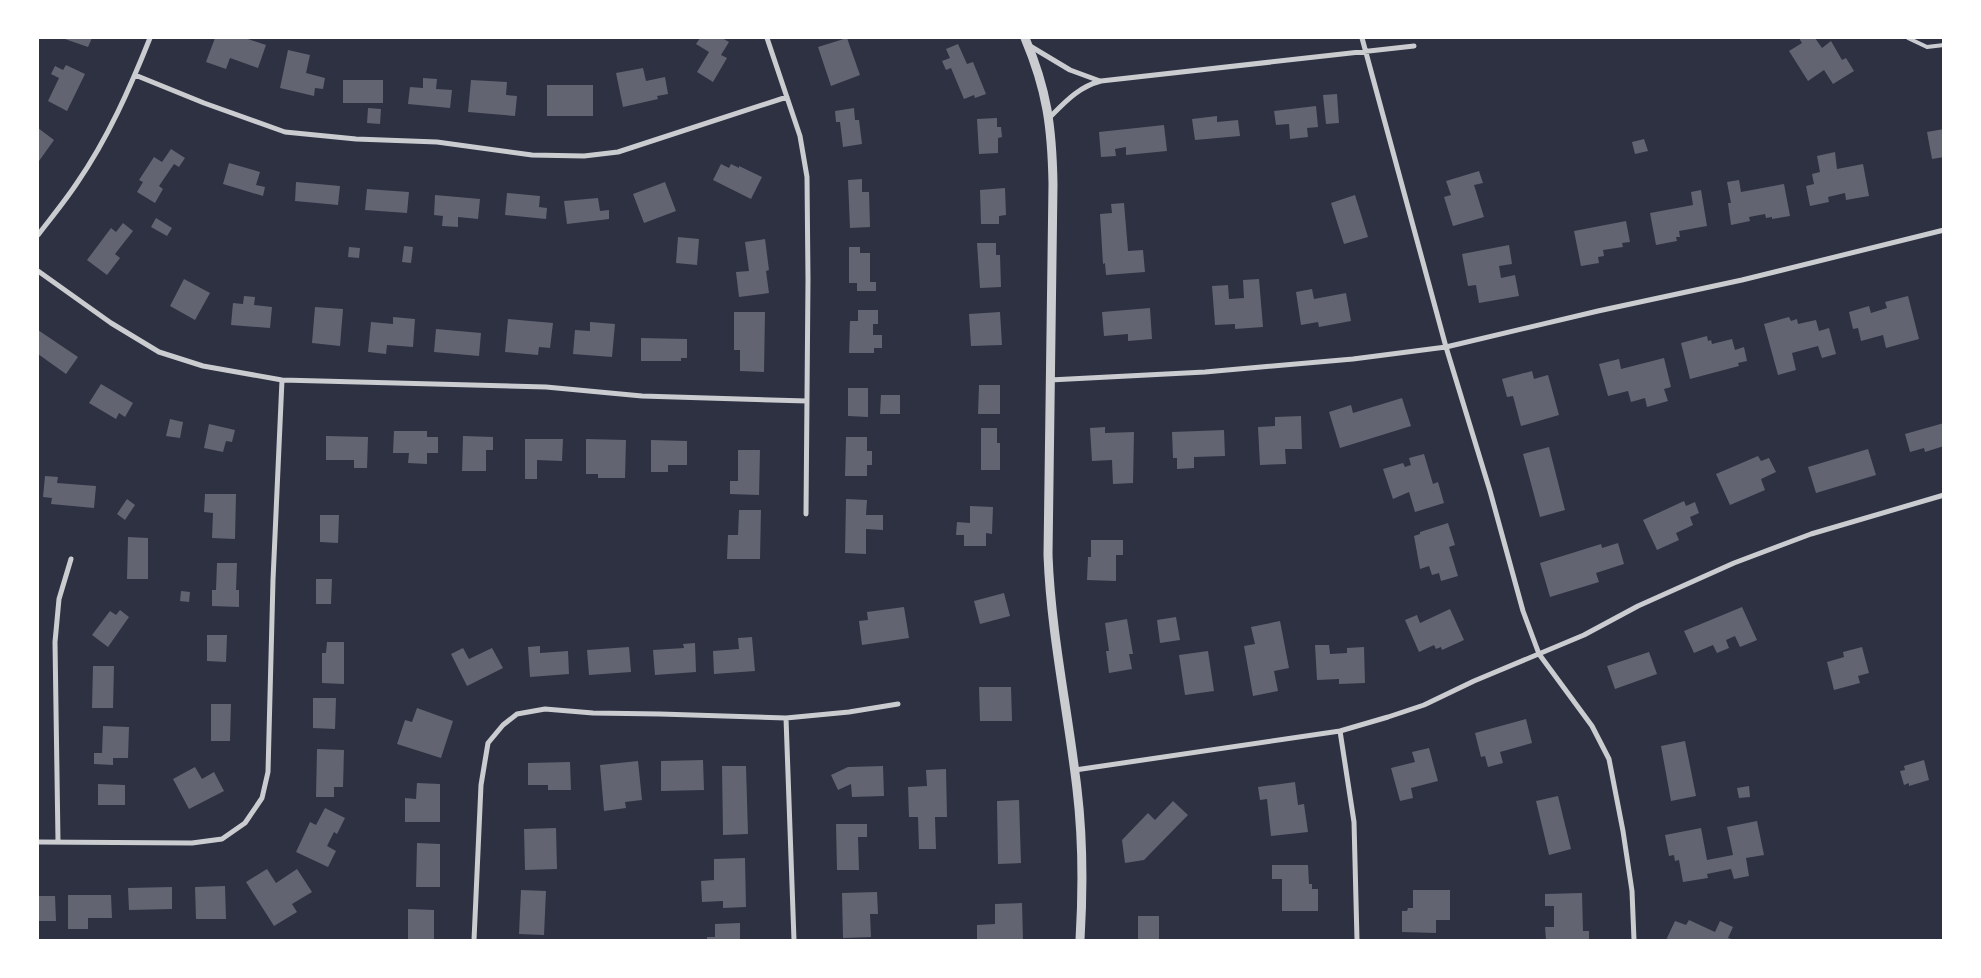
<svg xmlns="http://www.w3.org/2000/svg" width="1981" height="978" font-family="'Fira Sans',sans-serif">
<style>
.building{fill:#626471}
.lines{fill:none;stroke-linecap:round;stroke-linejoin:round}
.service{stroke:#caccd0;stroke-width:4}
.minor{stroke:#caccd0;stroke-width:5}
.tertiary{stroke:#caccd0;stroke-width:9}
</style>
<rect width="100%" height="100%" fill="#2d3142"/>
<path class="building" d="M62 38H92L88 47Z
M215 38H245L266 45 258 68 230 58 226 69 206 62Z
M700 38H722L729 42 721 55 727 58 713 82 697 72 709 52 696 44Z
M847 38 860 75 831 86 818 47Z
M1799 38H1815L1822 48 1831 41 1842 60 1846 58 1854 71 1833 84 1824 70 1808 81 1789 51 1802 43Z
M958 44 967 64 973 62 986 94 975 98 974 95 964 99 951 68 946 70 942 61 950 58 946 49Z
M288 50 310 55 306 73 325 78 323 89 315 88 314 96 280 88Z
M66 65 85 74 67 111 48 101 59 78 51 74 55 66 63 70Z
M643 68 646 81 665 77 668 94 657 96 658 99 623 107 616 73Z
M423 78 437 79 436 89 452 90 450 108 408 104 410 87 423 88Z
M343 80H383V103H343Z
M471 80 507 82 506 95 517 96 515 116 468 112Z
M547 85H593V116H547Z
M1337 94 1339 123 1326 124 1323 95Z
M1316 106 1318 127 1307 128 1308 137 1290 139 1289 124 1276 125 1274 111Z
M368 108 381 109 380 124 367 123Z
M854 108 855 120H859L862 144 843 147 840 122H836L835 111Z
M1217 116V122L1238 120 1240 136 1195 140 1192 119Z
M997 118V127H1001L1002 137 998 138V153L979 154 977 119Z
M1164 125 1167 151 1126 155V147L1115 149 1116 156 1101 157 1099 132Z
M38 128 54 140 39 161H38Z
M1944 129V157L1932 159 1927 132Z
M1644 139 1648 151 1635 154 1632 142Z
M171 149 185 158 179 167 174 164 159 186 163 189 155 203 137 192 143 182 139 180 154 157 162 162Z
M1835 152 1837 169 1863 164 1869 196 1846 200 1845 193 1828 197 1829 202 1810 206 1806 186 1814 184 1812 174 1820 172 1817 156Z
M229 163 260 172 256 185 265 187 263 196 223 184Z
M721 164 729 168 731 164 739 168V166L762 177 751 199 713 180Z
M1479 171 1483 183 1474 185 1484 217 1453 226 1444 197 1451 195 1446 181Z
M862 179V192H869L870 227 850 228 848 180Z
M1739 180 1741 192 1784 184 1790 216 1772 219V217L1766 218 1765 214 1749 217 1750 221 1731 225 1728 203H1731L1727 182Z
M296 182 340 186 338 205 295 201Z
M665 182 676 211 644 223 633 194Z
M1005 188 1006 215 999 216V224H981L980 190Z
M367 189 409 192 407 213 365 210Z
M1701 190 1707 226 1679 231 1680 237H1676L1677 241 1656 245 1650 213 1693 205 1691 192Z
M507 193 540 196 539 207 547 208 546 219 505 215Z
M435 195 480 199 478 219 458 217V227L442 226 443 216 434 215Z
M1355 195 1368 237 1344 244 1331 203Z
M598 198 600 211 609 210V219L567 224 564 201Z
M1124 203 1128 251 1143 250 1145 272 1106 275 1105 263 1103 264 1100 214 1112 213 1111 204Z
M156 218 172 228 167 236 151 227Z
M1626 221 1630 242 1622 243 1623 247 1603 250 1604 256 1598 257 1599 263 1581 266 1574 231Z
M123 223 133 231 115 254 120 258 107 275 87 260 111 228 116 232Z
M678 237 699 239 697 265 676 263Z
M765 239 769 270 766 271 769 293 739 297 736 272 749 271 745 242Z
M977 243H996V255H1000L1001 287 980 288Z
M1509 245 1512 264 1499 266 1501 278 1515 275 1519 296 1479 303 1476 285 1468 286 1462 254Z
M404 246 413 247 411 263 402 262Z
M349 247 360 248 359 258 348 257Z
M849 247H860V253H870V282H876V291H857V283H849Z
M184 279 210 293 195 320 170 306Z
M1259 279 1263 327 1235 329V324L1215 325 1212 286 1228 285 1229 299 1244 298 1243 280Z
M1312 289 1314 299 1346 293 1351 321 1319 327 1318 322 1301 325 1296 292Z
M244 296 255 297 254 305 272 307 270 328 231 325 233 303 243 304Z
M1908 296 1919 339 1886 348 1883 335 1861 341 1858 328 1853 329 1849 312 1869 306 1871 313 1887 308 1885 302Z
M315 307 343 309 340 346 312 343Z
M1150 308 1152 339 1128 341V334L1104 336 1102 312Z
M858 310H878V324H873V335H882V348H874V353H849L850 321H858Z
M734 312H765L764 372 740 371V350H734Z
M1000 312 1002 345 971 346 969 314Z
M393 317 415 319 413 347 387 345 386 354 368 352 371 322 393 324Z
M1789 317 1791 321 1797 319 1798 324 1816 320 1819 331 1829 328 1836 354 1822 358 1818 346 1792 353 1796 370 1778 375 1764 324Z
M508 319 553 323 550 348 539 347 538 355 505 352Z
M590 322 615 324 612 357 573 354 575 330 590 331Z
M436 329 481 333 479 356 434 352Z
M38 330 78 357 66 374 38 354Z
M1707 336 1708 341 1711 340 1712 344 1732 339 1735 350 1744 347 1747 361 1738 363 1739 366 1690 379 1681 343Z
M641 338 687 339V358H681V361H641Z
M1664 358 1671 387 1664 389 1668 401 1647 407 1645 398 1631 402 1628 391 1608 396 1599 364 1619 359 1621 369Z
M1532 371 1534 379 1548 375 1559 415 1521 426 1513 396 1507 397 1502 379Z
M101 384 133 403 125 417 119 413 116 419 89 403Z
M979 385H1000V414H978Z
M848 388H868V417L848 416Z
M881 395H900V414H880Z
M1402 398 1411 426 1340 448 1329 412 1351 405 1353 413Z
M1301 416 1302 449H1285L1286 464 1260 465 1258 427 1275 426V417Z
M170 419 183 422 180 438 166 436Z
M1944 423V446L1925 452 1924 448 1910 452 1905 434Z
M209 424 235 430 232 442 226 441 223 452 204 448Z
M1105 427V433L1134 432 1133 483 1113 484 1112 460 1092 461 1090 428Z
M981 428H997V443H1000V470H981Z
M1224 430 1225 456 1194 457V468L1177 469V458H1173L1172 432Z
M394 431H427V437H438V453H427V464L408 463 409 453H393Z
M326 436 368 437 367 468H354V460H326Z
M463 436 493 437V450H486V471H462Z
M846 437H867V451H872V465H867V476H845Z
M525 439H563L562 461 537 460V479H525Z
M586 439 626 440 625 478H598V474H586Z
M651 440 687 441V465H668V472H651Z
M1549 447 1565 510 1540 517 1523 454Z
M1868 449 1876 475 1816 493 1808 467Z
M738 450H760L759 495 730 494V481H738Z
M1424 454 1433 484 1438 482 1444 503 1415 512 1409 492 1393 499 1383 469 1403 463 1405 467 1411 465 1409 458Z
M1758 456 1761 461 1769 458 1776 472 1761 479 1765 490 1730 505 1716 474Z
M45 476 58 477 57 483 96 486 94 508 51 504 52 498 43 497Z
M205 494H236L235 539 212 538 213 513 204 512Z
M127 499 135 505 125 520 117 514Z
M846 499 867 500 866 515H883V530L866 529V554L845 553Z
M1684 501 1686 506 1695 502 1699 513 1690 517 1693 525 1676 533 1679 540 1657 550 1643 520Z
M970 506 993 507 992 534 986 533V546H964V535H956L957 522 970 523Z
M739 510H761L760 559H727L728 535H738Z
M320 515H339L338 543 320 542Z
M1448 523 1455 545 1449 547 1458 576 1441 581 1439 573 1432 575 1429 566 1420 569 1414 536 1420 534V532Z
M128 537 148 538V579H127Z
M1091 540H1123V555H1116V581L1087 580 1088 557H1091Z
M1618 543 1624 564 1596 573 1599 582 1550 597 1540 563 1601 544 1602 548Z
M217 563H237L236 590H239V607L212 606V590H216Z
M316 579H332L331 604H316Z
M181 591 190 592 189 602 180 601Z
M1004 593 1010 616 980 624 974 601Z
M904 607 909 638 862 645 859 621 868 620 867 612Z
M1742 607 1757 640 1740 647 1735 636 1726 640 1729 648 1717 653 1713 645 1694 653 1684 631Z
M1450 609 1464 640 1442 650 1441 647 1436 649 1434 645 1419 652 1405 620 1417 615 1420 623Z
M120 610 129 617 108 647 92 635 110 611 116 615Z
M1176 617 1180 640 1160 643 1157 620Z
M1127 619 1133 654H1129L1132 669 1109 673 1106 651H1109L1105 623Z
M1280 621 1289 668 1274 671 1278 691 1253 696 1244 646 1255 644 1251 627Z
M207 635H227L226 662 207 661Z
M752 637 755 671 714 674 713 651 739 649 738 638Z
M327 642H344V684L322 683V653H326Z
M695 643 696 672 655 675 653 650 684 648 683 644Z
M1315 645H1329L1330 654 1347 653V648L1364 647 1365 683 1339 684V679L1317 680Z
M540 646V653L568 651 569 674 530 677 528 647Z
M629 647 631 672 589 675 587 650Z
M1862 647 1869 673 1858 676 1860 683 1834 690 1827 662 1844 657 1843 652Z
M463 648 469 659 492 648 503 668 467 686 451 654Z
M1208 651 1214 691 1185 695 1179 655Z
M1649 652 1657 674 1615 689 1607 666Z
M93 666H114L113 708H92Z
M979 687H1011L1012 721H980Z
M313 698H336L335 729 313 728Z
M211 704H231L230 741H211Z
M417 708 453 721 441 758 397 744 405 720 412 722Z
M1526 719 1532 743 1500 752 1503 763 1488 767 1485 756 1481 757 1475 733Z
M103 726 129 727 128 758H113V765L94 764V753H102Z
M1685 741 1696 796 1671 801 1661 746Z
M1429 748 1438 781 1411 788 1413 798 1400 801 1391 768 1415 762 1412 752Z
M317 749 344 750 343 787H334V797H316Z
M703 760 704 790 661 791V761Z
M1924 760 1929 780 1909 786V783L1904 785 1900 771 1905 770 1904 766Z
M638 761 642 800 625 802 626 808 604 811 600 765Z
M570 762 571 790H548V785H528V763Z
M722 766H746L748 834 723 835Z
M883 766 884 796 852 797 851 784 838 790 831 775 848 767Z
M195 767 202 779 214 772 224 791 189 809 173 779Z
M946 769 947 817H935L936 849H919L918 817H909L908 787 927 786 926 770Z
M1295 782 1298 805 1304 804 1308 832 1271 836 1267 799 1260 800 1258 787Z
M417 783 440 784V822H405V798L416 799Z
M98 784 125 785V805H98Z
M1749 786 1750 797 1739 798 1737 788Z
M1558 796 1571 849 1549 855 1536 801Z
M1019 800 1021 863 998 864 997 801Z
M1173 801 1188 815 1144 860 1125 863 1122 840 1148 813 1155 820Z
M325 808 345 818 337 834 334 832 327 846 336 851 328 867 296 852 310 822 316 825Z
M1757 821 1764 855 1746 858 1749 876 1734 879 1731 869 1707 874 1708 878 1683 882 1679 860 1675 861 1674 855 1669 856 1665 835 1701 828 1707 860 1733 855 1727 827Z
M836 824H867V837H858L859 870H837Z
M556 828 557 869 525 870 524 829Z
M417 843 440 844V887H416Z
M745 858 746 907 723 908V901L702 902 701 881 714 880V859Z
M1272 865H1308L1309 884H1312V889H1318V911H1282V879H1272Z
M267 869 276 883 297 869 312 892 292 904 297 912 274 926 246 882Z
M225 886 226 919H196L195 887Z
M172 887V909L129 910 128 888Z
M521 890 546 891 544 935 519 934Z
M1413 890H1450V920H1436V933L1402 932V911H1407L1408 908H1413Z
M877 892 878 914H870L871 937 843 938 842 893Z
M1582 893 1583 931H1589V940H1546L1545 927H1554V906H1545V894Z
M68 895H111L112 918H88V929H68Z
M38 896H55L56 921H38Z
M1022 903 1023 940H977V925L995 924V904Z
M408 909 434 910V940H408Z
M1138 916H1159V940H1138Z
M1689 920 1715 932 1720 921 1733 927 1728 938 1735 940H1666L1675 921 1686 925Z
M740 923V940H707V937H715V924Z"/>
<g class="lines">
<path class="service" d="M1908 38 1927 47 1944 45"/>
<path class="minor" d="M767 38 800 136 807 177 808 279 806 514
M1362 38 1446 347 1490 491 1523 611 1539 654 1592 726 1609 759 1623 831 1632 891 1634 940
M1030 46 1070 70 1100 81
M135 75 204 103 285 132 356 139 437 142 532 155 584 156 618 152 787 97
M1049 118C1065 102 1078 87 1101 81L1414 46
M38 235C51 218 65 201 77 183 108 138 130 88 150 38
M38 271 111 323 159 352 203 366 282 380 546 387 642 396 807 401
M1050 380 1205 372 1353 359 1446 347 1598 311 1742 280 1944 230
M786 718 794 940
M1340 731 1354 822 1357 940
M1075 770 1340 731 1388 717 1424 705 1474 681 1584 635 1638 606 1734 563 1811 534 1944 495
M58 841 55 642 59 599 71 559
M38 842 192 843 222 839 245 823 262 798 268 772 273 580 282 380
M474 940 481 785 488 743 503 725 517 714 545 709 593 713 660 714 786 718 849 712 898 704"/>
<path class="tertiary" d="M1025 38C1047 90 1052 127 1053 184L1048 555C1051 634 1068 711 1077 789 1083 839 1083 890 1080 940"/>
</g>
<rect width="1981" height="978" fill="none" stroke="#ffffff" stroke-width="78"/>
</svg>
